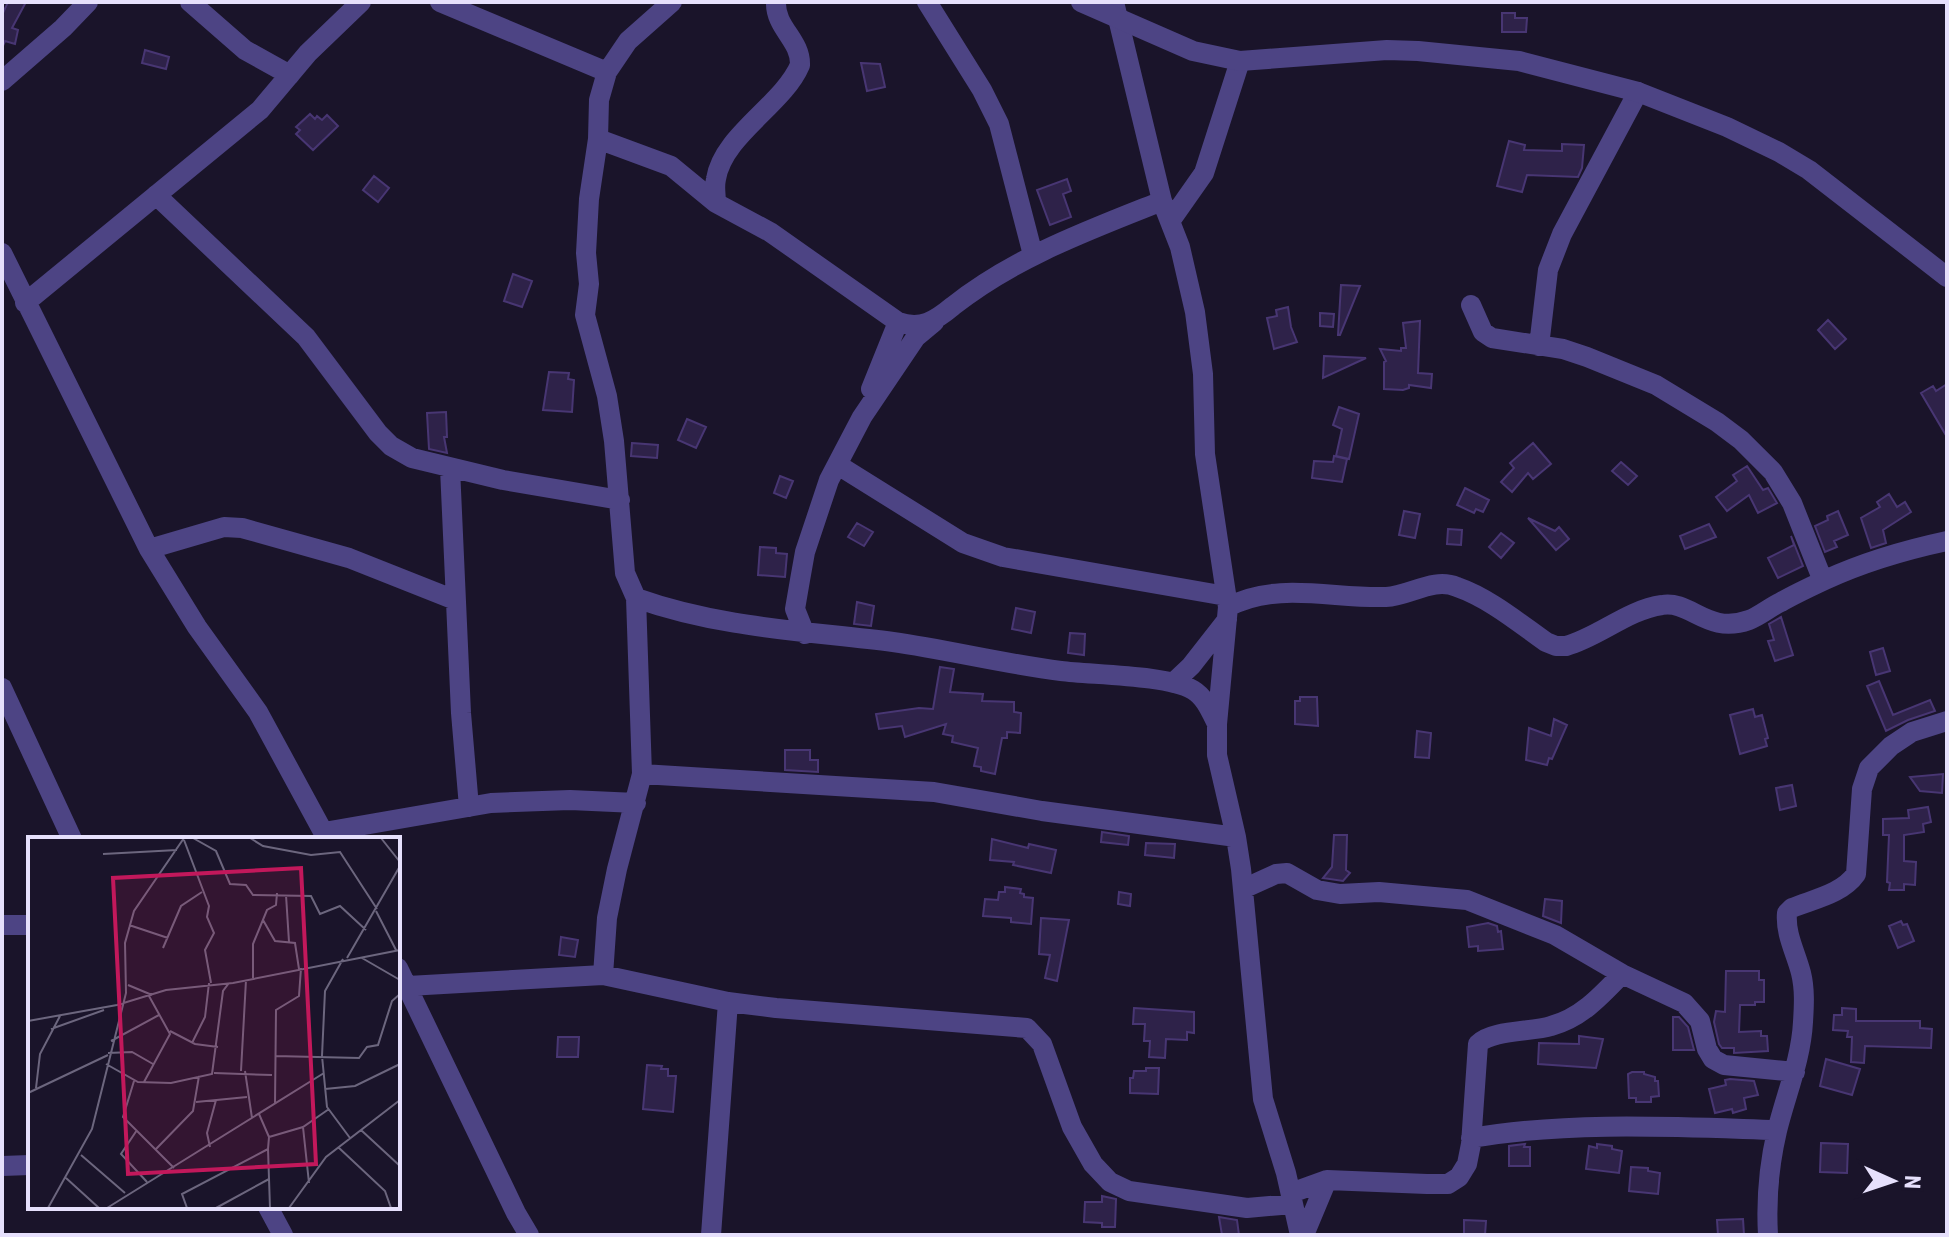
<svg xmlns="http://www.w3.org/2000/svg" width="1949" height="1237" font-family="'Roboto Condensed',sans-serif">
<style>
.building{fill:#2e2249;stroke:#483673;stroke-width:2}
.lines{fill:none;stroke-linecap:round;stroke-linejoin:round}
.minor{stroke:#4d4484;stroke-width:20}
.tertiary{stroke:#4d4484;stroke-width:20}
.inset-road{fill:none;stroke:#6c667e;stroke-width:2}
.view{fill:#c2185b;fill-opacity:0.15;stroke:#c2185b;stroke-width:4}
.inset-edge{fill:none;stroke:#e6e0fc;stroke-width:4}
</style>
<rect width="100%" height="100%" fill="#1a142a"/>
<path class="building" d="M8 2H26L12 28 18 30 15 44 5 41 2 48V15Z
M1502 13H1515V18H1527L1526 32H1502Z
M145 50 169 57 166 69 142 63Z
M861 63 880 64 885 87 867 91Z
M310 114 315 119 317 116 322 120 327 115 338 126 313 150 296 134 300 130 296 127Z
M1509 141 1525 145 1524 150 1562 151V144L1584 145 1582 168 1578 177 1527 175 1522 192 1497 186Z
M374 176 389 188 378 202 363 190Z
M1067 179 1071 191 1063 194 1071 217 1050 225 1037 190Z
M513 274 532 281 522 307 504 301Z
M1341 285 1360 286 1340 335H1338Z
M1288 307 1291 327 1297 342 1274 349 1267 318 1277 316 1276 310Z
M1320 313 1334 314 1333 327 1320 326Z
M1828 320 1846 339 1835 349 1818 330Z
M1420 321 1418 373 1432 374 1431 388 1409 385V388L1403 390 1384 389V362L1386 361 1380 349 1401 351V348H1406L1403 323Z
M1324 356 1366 358 1323 378Z
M549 372 569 373 568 379 574 380 572 412 543 410Z
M1947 384V437L1921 393 1933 386 1936 391Z
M1339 407 1359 414 1349 459 1336 456 1342 429 1333 425Z
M446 412 447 437H444L447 453 429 449 427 413Z
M687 419 706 427 696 448 678 440Z
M632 443 658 445 657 458 631 456Z
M1533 443 1551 464 1533 479 1528 473 1512 492 1501 482 1514 468 1510 463Z
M1334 456 1347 459 1342 482 1312 478 1314 461 1333 462Z
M1621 462 1637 476 1628 485 1612 471Z
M1747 466 1763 490 1768 488 1777 503 1758 513 1749 495 1727 511 1716 497 1737 481 1733 475Z
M780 476 793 481 786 498 774 493Z
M1465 488 1489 500 1483 512 1476 509 1474 513 1457 505Z
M1889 494 1897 507 1905 502 1911 512 1883 530 1886 543 1871 548 1861 518 1880 507 1877 502Z
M1404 511 1420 514 1415 538 1399 535Z
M1838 511 1848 535 1834 541 1837 547 1825 552 1815 526 1828 520 1827 516Z
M1528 518 1555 531 1559 527 1569 539 1556 550Z
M857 523 873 532 864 546 848 537Z
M1709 524 1716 537 1685 549 1680 536Z
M1448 529 1462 530 1461 545 1447 544Z
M1501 533 1514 543 1501 558 1489 547Z
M1791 536 1803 566 1778 578 1768 558 1794 545Z
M760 547 776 548V553L787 554 785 577 758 575Z
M857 602 874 606 871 626 854 624Z
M1016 608 1035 612 1031 633 1012 629Z
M1781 617 1793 655 1775 661 1768 641 1774 640 1769 624Z
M1070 633 1085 634 1084 655 1068 653Z
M1883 648 1890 671 1876 675 1870 652Z
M940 667 954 669 950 692 983 694 982 701 1014 702V712L1021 713 1020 733 1007 732V738H1002L995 774 981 771V767L974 766 978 748 952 742 953 736 943 734 946 724 905 737 902 726 879 729 876 714 919 708 933 709Z
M1879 681 1893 715 1930 700 1935 711 1908 720 1886 731 1867 686Z
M1300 697H1317L1318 726 1295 724V701H1300Z
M1753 709 1755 717 1762 715 1768 738 1765 739 1767 746 1740 754 1730 715Z
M1554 719 1567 725 1552 759 1549 758 1547 765 1526 760 1529 728 1551 736Z
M1417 731 1431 733 1429 758 1415 757Z
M785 750H810V760H818V772L785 770Z
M1943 774 1942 793 1920 791 1910 777Z
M1792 785 1796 806 1780 810 1776 788Z
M1928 807 1931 822 1923 824 1924 832 1904 835V861L1916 862 1915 885 1904 884V890H1889L1890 883 1887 882 1889 835H1883V819L1909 818 1908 810Z
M1102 832 1129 836 1128 845 1101 842Z
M1334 835H1347L1346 870 1350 873 1343 881 1323 878 1332 867Z
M992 839 1028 848 1029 844 1056 850 1051 873 1013 865 1014 862 990 860Z
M1146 843 1175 844 1174 858 1145 855Z
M1005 887 1021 889 1020 893 1024 894V897L1033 898 1031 924 1011 922V918L983 916 985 899 998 900 999 892H1005Z
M1119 892 1131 894 1130 906 1118 904Z
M1545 899 1562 901 1561 923 1543 916Z
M1041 918 1069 920 1057 981 1045 978 1050 955 1039 954Z
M1901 921 1903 925 1907 924 1914 941 1898 948 1889 926Z
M1488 923 1497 926 1498 932 1501 931 1503 949 1478 951V946L1469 947 1467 927Z
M561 937 578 940 575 957 559 955Z
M1726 971H1759V980H1764V1002H1755V1005H1740L1739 1032 1761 1031V1036H1767L1768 1051 1734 1053V1048H1722L1719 1044 1714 1022 1716 1011 1725 1012Z
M1134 1008 1194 1012V1033L1187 1032V1040L1166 1039 1165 1058 1149 1057 1150 1041H1144L1145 1024H1133Z
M1842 1008 1856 1009V1021H1920V1028L1932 1029 1931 1048 1865 1046 1864 1063 1851 1062 1852 1037H1847L1848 1031 1833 1030 1834 1015H1842Z
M1673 1017H1679L1688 1027 1694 1050H1673Z
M1579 1036 1603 1039 1596 1068 1538 1064 1539 1043 1579 1044Z
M558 1037H579L578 1057H557Z
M1826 1059 1860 1069 1852 1095 1820 1086Z
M647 1065 662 1066 661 1069H668V1076H676L673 1112 643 1109Z
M1146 1068H1159L1158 1094 1130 1093V1078H1133L1134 1071H1146Z
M1632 1072H1644V1074L1655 1077V1081H1658L1659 1096 1651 1097V1102H1636V1098H1629L1628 1074Z
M1730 1079 1754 1081 1758 1095 1744 1098 1746 1109 1733 1113 1732 1109 1715 1113 1709 1089 1726 1085 1725 1080Z
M1821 1143 1848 1144 1847 1173 1820 1172Z
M1525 1144 1524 1147H1530V1166H1509V1146Z
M1597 1144 1612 1146V1149L1622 1151 1619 1173 1586 1169 1589 1146 1597 1148Z
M1631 1167 1648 1168V1171L1660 1173 1658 1194 1629 1191Z
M1102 1196 1116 1199 1115 1227H1102V1223L1084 1222 1085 1202H1102Z
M1219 1217 1237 1220 1239 1235H1222Z
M1743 1219 1744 1235H1718L1717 1220Z
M1464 1220 1486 1221 1485 1235H1464Z"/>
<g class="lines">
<path class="minor" d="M190 2 245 50 290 75
M440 2 607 72
M672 2 628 41 607 72 599 100 598 139 589 199 586 253 589 284 585 315 607 396 614 441 625 573 636 598C720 628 807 631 893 642 949 650 1005 664 1061 671 1093 675 1168 675 1193 690 1205 697 1211 712 1217 724
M927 2 982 90 999 124 1033 255
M1114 2 1162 201 1180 247 1195 312 1203 374 1205 454 1228 607 1217 724V755L1236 837 1241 869 1263 1099 1286 1173 1300 1235
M2 81 63 28 88 2
M598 139 671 166 716 203 770 232 898 322C921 330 935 321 953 306 1015 257 1089 230 1162 201
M156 195 306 337 378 433 391 446 412 458 503 480 620 500
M716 203C716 195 714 187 716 179 723 135 783 105 800 65 801 40 775 28 776 2
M1171 220 1204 173 1240 61
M2 253 149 549 197 627 258 712 327 839
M25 303 260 110 308 53 361 2
M1471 305 1483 332 1492 338 1563 349 1587 357 1656 385 1717 422 1741 440 1773 472 1792 503 1823 581
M1539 346 1548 270 1562 234 1638 92
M871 389 898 322
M838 465 963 543 1003 557 1226 596
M450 468 461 713 469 807
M149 549 224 527 242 528 349 558 455 600
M1228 607C1277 581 1333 599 1386 597 1410 596 1433 577 1457 587 1489 598 1519 623 1546 642L1556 646H1566C1599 637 1627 610 1662 605 1691 600 1707 635 1749 620 1760 616 1770 607 1781 602 1795 594 1810 587 1825 580 1864 562 1905 550 1947 541
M805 634 795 609 800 580 805 552 829 480 862 417 916 337 934 322
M1173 683 1191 666 1227 620
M2 688 72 839
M642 774 934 792 1042 811 1236 837
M324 832 491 803 570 800 636 803
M1243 889 1276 874 1287 873 1317 890 1340 894 1379 892 1467 900 1555 935 1622 974 1684 1003 1700 1021 1707 1049 1713 1059 1724 1065 1795 1072
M2 925H30
M398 968 516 1213 529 1235
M603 975 607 918 617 869 642 774 636 598
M408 986 603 975 728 1002 776 1008 1027 1028 1042 1044 1072 1127 1093 1164 1110 1182 1129 1191 1247 1208 1293 1204
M1471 1138C1571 1121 1676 1127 1777 1130
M2 1166 30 1165
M1291 1193 1327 1180 1427 1184H1448L1459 1177 1467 1164 1471 1144 1478 1044C1491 1030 1532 1032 1551 1026 1581 1018 1601 996 1622 974
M268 1207 283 1235
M711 1235 728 1002
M1304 1235 1327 1180
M1768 1235C1766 1200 1769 1165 1777 1131 1786 1094 1801 1060 1803 1022 1804 1006 1805 989 1801 973 1796 953 1785 934 1787 913L1792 908C1814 899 1842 894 1856 874L1862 789 1869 768 1891 746 1912 732 1947 721"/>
<path class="tertiary" d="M1081 2 1193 51 1240 61 1387 50 1418 51 1519 61 1638 92 1727 127 1779 152 1809 170 1947 277"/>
</g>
<g transform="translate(28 837)">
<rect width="372" height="372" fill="#1a142a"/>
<path class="inset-road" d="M165 1 188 14 202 47 218 48 225 58 283 59 292 77 312 69 338 93M222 1 235 9 283 18 312 15 349 72M353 1 372 25M156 3 181 69 179 80 186 96 177 113 183 146M75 17 149 13M258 58 261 105M348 74 368 113M235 83 247 104 267 106 271 132M101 88 140 101M135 111 153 69 174 55M319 121 372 29M334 121 372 143M315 122 297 154 294 219 299 270 322 301M225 141V107L239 73 248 68 249 56M100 148 124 158M0 184 89 168 138 153 205 146 372 113M23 192 76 173M142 194 167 207 190 210M83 204 131 178M164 206 177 180 181 146M80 216 104 215 125 227M247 219 331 221 339 210 350 208 364 164 372 157M78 227 110 245 143 246 184 237 195 154 201 146M213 234 218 143M217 234 224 281M186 236 244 238M106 244 95 280 146 331M116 245 142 197 121 159M8 251 12 217 32 179M297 252 327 249 372 227M0 256 80 218M168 265 219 260M247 267 248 173 271 159 273 131M275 290 281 346M109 293 93 317 119 345M333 293 372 329M241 300 275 290 301 272M182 310 179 296 188 263M310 310 357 354 363 371M128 312 165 274 171 239M240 312 242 371M53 318 97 356M38 341 71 371M20 371 64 292 98 156 97 106 106 74 156 1M79 371 296 236M159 371 154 357 240 312 241 300 231 277M188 371 241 342M261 371 298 320 372 263"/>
<path class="view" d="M273 31 288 327 100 337 85 41Z"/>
<rect width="372" height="372" class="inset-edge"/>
</g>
<rect width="1949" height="1237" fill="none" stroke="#e6e0fc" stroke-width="8"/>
<g transform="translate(1893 1181) rotate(93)" stroke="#1a142a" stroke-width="6" paint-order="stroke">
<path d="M0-6L14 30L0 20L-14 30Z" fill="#e6e0fc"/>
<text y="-12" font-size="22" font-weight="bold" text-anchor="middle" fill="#e6e0fc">N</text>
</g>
</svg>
